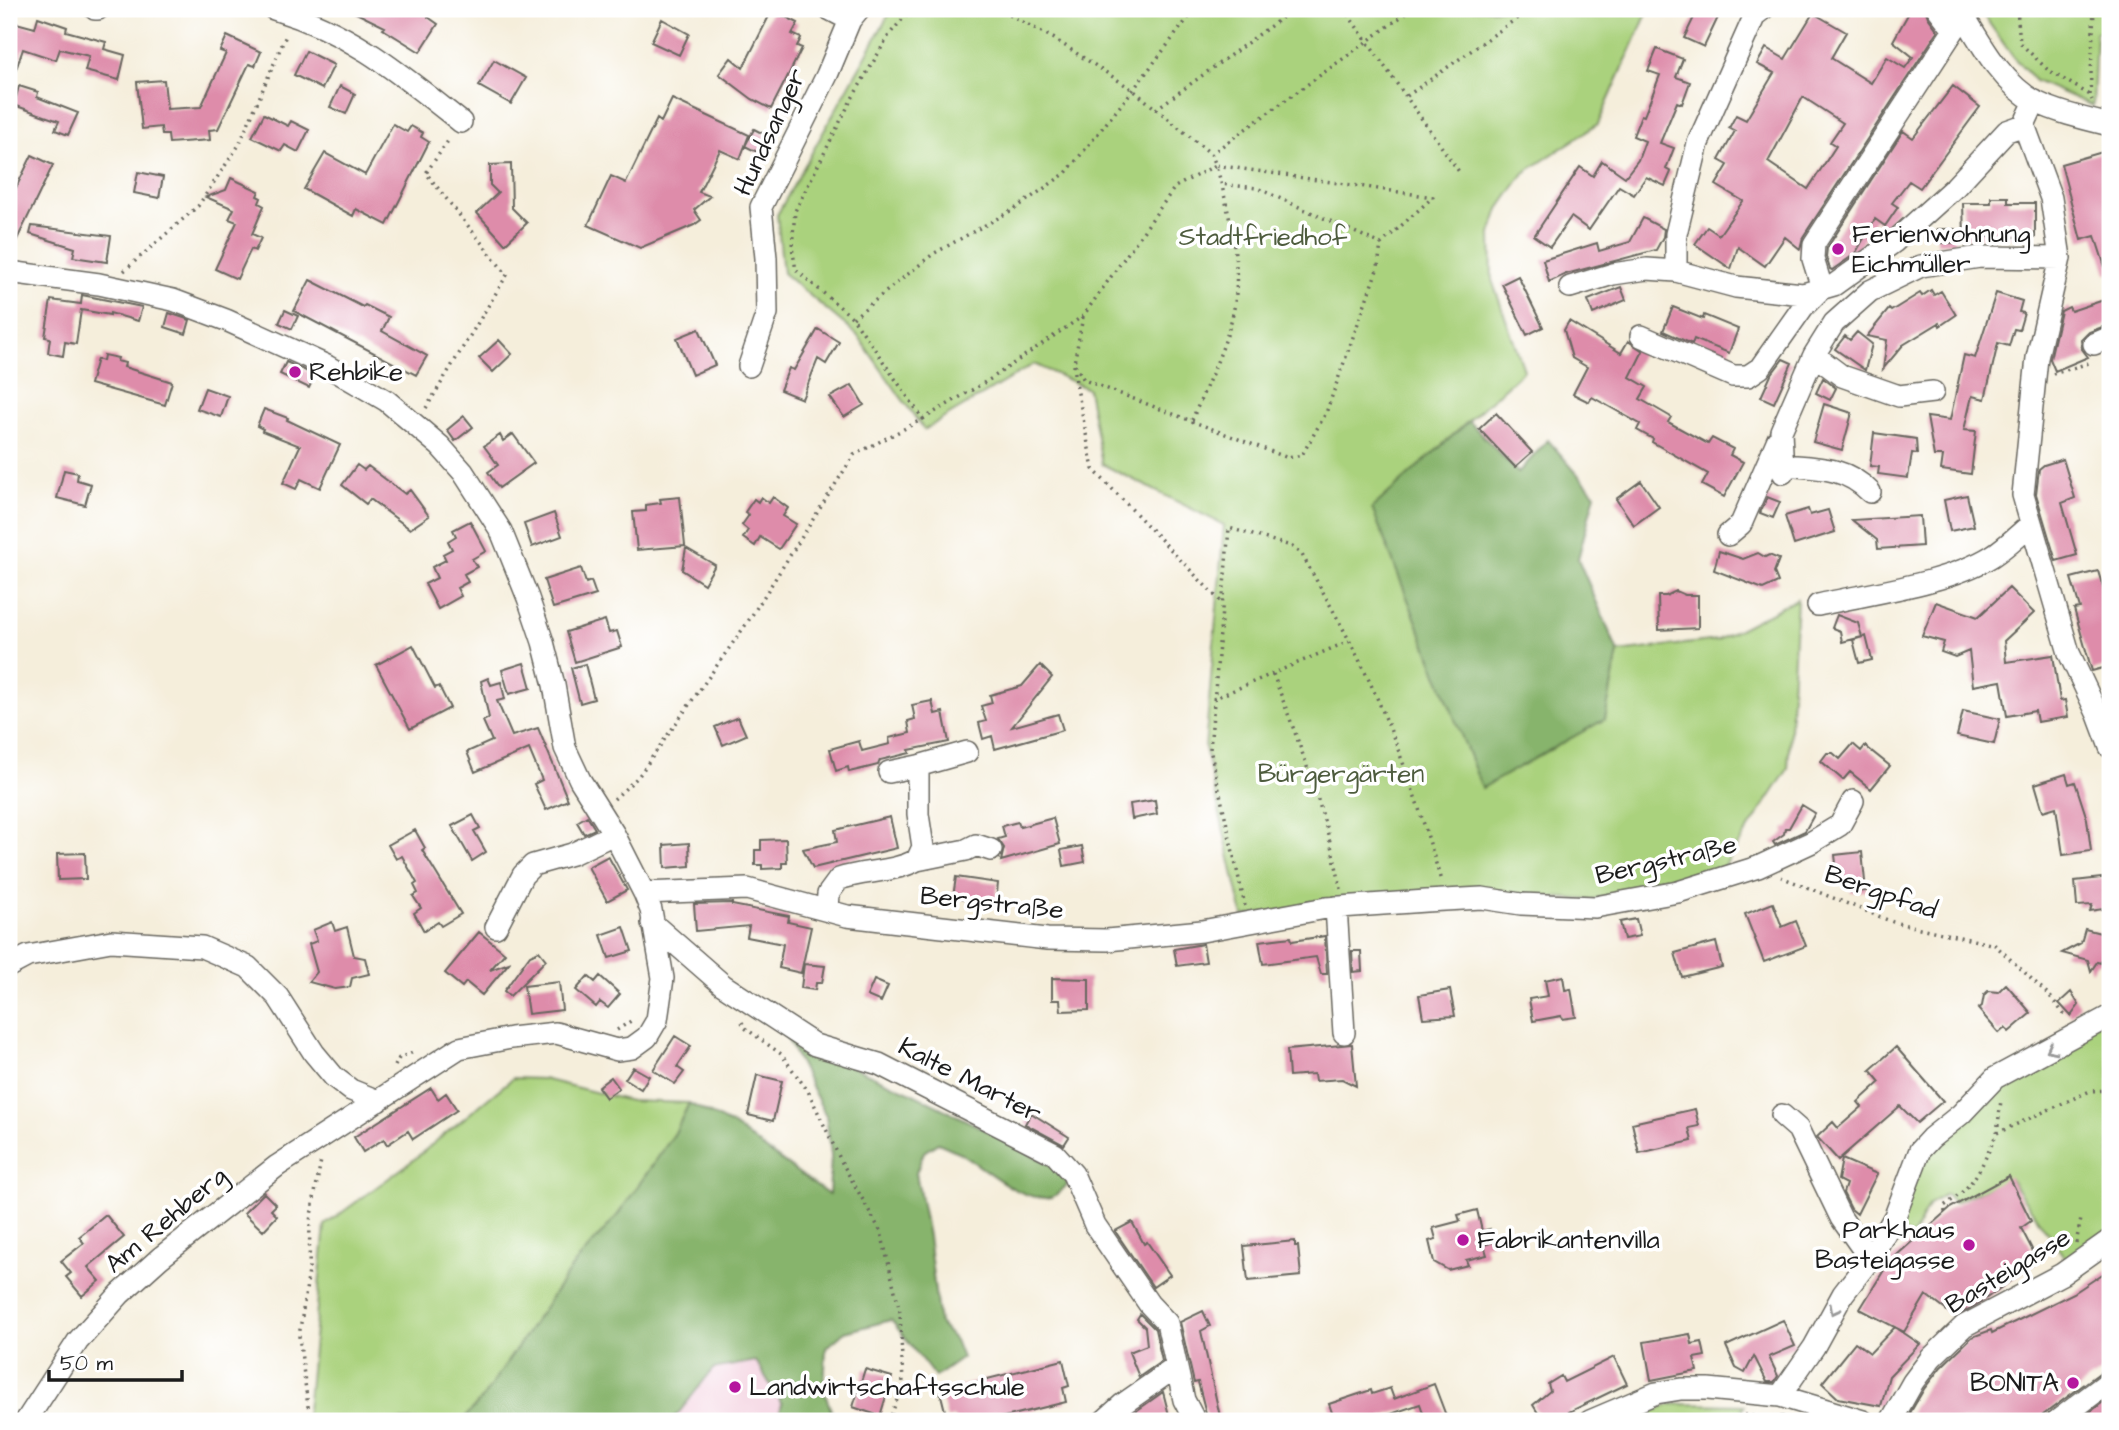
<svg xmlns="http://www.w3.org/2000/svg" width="2119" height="1430" font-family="'Architects Daughter',sans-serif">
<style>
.built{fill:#f3cfde}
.green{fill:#aad27d;stroke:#63774c;stroke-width:2}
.forest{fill:#87b46c;stroke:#526844;stroke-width:2}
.building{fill:#de8caa;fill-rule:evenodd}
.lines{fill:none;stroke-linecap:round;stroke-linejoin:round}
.minor-casing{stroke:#68665f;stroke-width:24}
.path{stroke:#68665f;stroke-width:3.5;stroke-dasharray:2 5;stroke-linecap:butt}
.minor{stroke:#fff;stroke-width:21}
.oneway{stroke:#999}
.poi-dot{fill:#b5179e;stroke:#fff;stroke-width:2.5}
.labels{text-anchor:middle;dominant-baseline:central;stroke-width:7;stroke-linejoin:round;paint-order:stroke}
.street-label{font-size:26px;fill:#1c1c1c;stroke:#fff}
.poi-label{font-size:26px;fill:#1c1c1c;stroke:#fff;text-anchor:start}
.park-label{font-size:26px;fill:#4e5c3e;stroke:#fff}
</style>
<rect width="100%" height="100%" fill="#fff"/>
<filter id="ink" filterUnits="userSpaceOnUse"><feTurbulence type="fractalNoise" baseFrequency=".0143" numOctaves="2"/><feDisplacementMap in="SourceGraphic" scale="14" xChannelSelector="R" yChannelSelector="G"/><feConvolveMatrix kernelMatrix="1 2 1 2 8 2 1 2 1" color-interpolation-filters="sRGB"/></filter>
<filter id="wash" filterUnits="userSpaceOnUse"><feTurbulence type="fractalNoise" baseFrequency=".00686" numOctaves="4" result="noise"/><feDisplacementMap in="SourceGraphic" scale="28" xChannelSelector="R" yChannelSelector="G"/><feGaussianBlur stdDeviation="1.57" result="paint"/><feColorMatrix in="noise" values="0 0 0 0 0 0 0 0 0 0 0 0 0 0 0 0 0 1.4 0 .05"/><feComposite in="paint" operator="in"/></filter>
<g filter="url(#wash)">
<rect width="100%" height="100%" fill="#f5eedb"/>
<path class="built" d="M756 1361 782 1404 777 1421H670L677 1415 713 1369Z"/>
<path class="green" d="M892 9H1649L1598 124 1524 173 1499 209 1491 234 1492 280 1524 370 1414 471 1605 719 1618 652 1718 640 1797 599 1788 769 1723 868 1590 900 1443 889 1243 916 1205 748 1224 525 1102 464 1088 389 1034 364 924 430 857 335 783 273 777 215Z
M1979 9H2110V32H2096L2093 106 2035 81 2014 58Z
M2110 1016V1239L2067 1261 2010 1179 1954 1202 1946 1194 1929 1204 1912 1237 1894 1225 1924 1152 1997 1081Z
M513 1078 543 1079 630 1101 689 1103 675 1133 617 1216 572 1267 482 1399 462 1421H306L325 1225 412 1161Z
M1673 1404 1744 1405 1736 1421H1625Z"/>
<path class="forest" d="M1469 421 1518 473 1548 440 1595 494 1578 559 1618 652 1605 719 1482 788 1372 508Z
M787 1038 907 1091 990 1132 1055 1167 1068 1184C1062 1190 1055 1198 1046 1198 1016 1199 983 1166 958 1152 952 1149 945 1146 938 1143L924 1152 916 1173 928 1236 939 1323 955 1340 962 1358 935 1377 891 1320 845 1332 826 1348 824 1391 835 1421H777L782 1404 756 1361 713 1369 677 1415 670 1421H462L482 1399 572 1267 617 1216 675 1133 689 1103 732 1125 829 1195 831 1155 826 1116Z"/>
<g id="blocks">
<path class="building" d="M348 9H433L428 17 438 24 420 52 383 29 385 27Z
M1698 9H1722L1704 47 1684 38Z
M1911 9H1925L1928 17 1938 31 1803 237 1800 249 1785 237 1765 266 1738 247 1731 269 1695 244 1707 227 1719 235 1743 201 1716 185 1728 165 1719 160 1735 131 1729 128 1736 115 1746 120 1774 73 1757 64 1766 48 1785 59 1813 13 1846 32 1831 58 1871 83 1887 57 1905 68 1913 57 1893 41ZM1803 97 1843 123 1830 142 1836 146 1808 189 1768 162Z
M772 10 798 23 792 34 801 38 797 46 802 48 771 109 752 99 719 74 731 58 743 68Z
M38 17 67 27 66 31 106 42 104 49 125 55 119 80 85 71 89 56 60 49 56 60 23 49 11 84H9V21L35 28Z
M662 19 689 34 679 55 651 42Z
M227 36 261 52 255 66 249 64 218 129 209 130 210 140 169 143 168 135H162L161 127 142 129 137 82 164 80 167 109 201 107 226 53 220 51Z
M1657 49 1683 59 1676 77 1690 82 1682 104 1677 102 1660 143 1674 148 1666 169 1671 172 1665 186 1646 177 1634 195 1619 186 1589 230 1571 217 1550 247 1534 236 1580 167 1593 176 1602 161 1625 177 1638 160 1645 141 1633 136 1641 115 1644 116 1660 75 1648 71Z
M306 51 334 65 322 89 294 75Z
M494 60 526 78 511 104 479 86Z
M19 86 38 92 37 97 78 113 68 135 55 130 59 121 14 105Z
M340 86 355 94 346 114 330 107Z
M1953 86 1980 107 1920 188 1909 181 1892 203 1898 207 1885 226 1875 219 1855 254 1832 270 1830 269 1826 257 1827 248 1903 131 1913 138Z
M672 99 749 135 740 159 720 150 699 192 710 196 694 210 701 220 694 225 640 248 588 225 611 176 626 183 657 119 661 122Z
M264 114 288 126 291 121 309 130 298 152 285 145 281 151 252 137Z
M393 124 407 132 411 126 423 133 421 137 429 142 387 225 356 209 353 216 304 189 325 153 365 175Z
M754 129 773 139 765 156 745 146Z
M2106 151 2110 166V273H2107L2095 236 2081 240 2061 164Z
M32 155 53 165 9 256V202Z
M511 164 512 208 527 223 505 244 477 213 498 193 490 185V165Z
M138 172 163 177 159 198 134 193Z
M231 178 259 191 257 196 261 198 259 203 264 206 252 234 261 238 255 251 251 249 237 279 215 269 237 222 229 219 234 209 206 197 226 190Z
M1991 197H2008V203H2035V237H1964L1963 203H1991Z
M1643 218 1664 229 1663 237 1656 250 1566 274 1549 282 1543 260 1597 243 1599 251 1630 242Z
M32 226 111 236 107 262 73 257 75 248 30 234Z
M1937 229H1955V243H1937Z
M1518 276 1543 327 1527 335 1502 284Z
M310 280 363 307 365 305 389 317 382 331 427 356 416 375 294 311Z
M1621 287 1626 300 1593 314 1588 300Z
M1931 290 1934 295 1941 291 1956 315 1940 326 1939 323 1903 345 1883 369 1887 340 1867 336 1889 309 1891 311 1920 293 1922 296Z
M1996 293 2022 301 2019 312 2024 313 2019 330 2014 329 2009 346 1998 343 1985 399 1972 396 1964 430 1976 431 1971 474 1941 470 1943 456H1934L1927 417 1950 420 1964 355 1975 358Z
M82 295 142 307 138 321 110 313V315L81 310 76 344 65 342 63 356 48 353 50 338 45 337 51 300 81 304Z
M2110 298V324L2089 332 2081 340 2082 349 2088 357 2055 371 2050 359 2061 311 2069 307 2071 311Z
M1673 307 1703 319 1704 315 1738 329 1729 353 1694 339 1692 344 1663 331Z
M285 310 298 316 292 329 279 323Z
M169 313 190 320 186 334 165 327Z
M1569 321 1621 353 1628 341 1643 351 1630 377 1647 387 1640 399 1671 417 1668 422 1708 444 1712 438 1733 449 1730 455 1743 462 1724 497 1702 485 1708 474 1652 442 1653 439 1637 430 1640 424 1592 397 1589 402 1573 394 1587 367 1572 358 1564 330Z
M699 329 715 365 692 375 677 338Z
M818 329 839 342 826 364 818 359 802 399 780 390 789 368 794 370Z
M1857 332 1872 344 1865 370 1835 349 1845 336 1850 340Z
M499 340 512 354 493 372 479 358Z
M104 355 118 358 117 361 125 363 124 367 172 382 165 405 90 384 97 359 103 361Z
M1783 359 1792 363 1774 403 1761 397 1771 375Z
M286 362 315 375 309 388 280 374Z
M1823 378 1836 388 1830 400 1816 393Z
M852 385 864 405 844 417 830 397Z
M205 388 228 396 221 417 197 409Z
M1824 404 1852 413 1842 450 1813 442Z
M264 409 288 418 287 420 340 445 320 488 301 479 296 489 283 483 300 446 262 431 263 429 257 426Z
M1496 413 1532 452 1515 467 1479 429Z
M464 416 473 427 455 441 447 430Z
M1874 433 1916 439 1917 454 1912 453 1908 478 1878 474 1879 467 1870 466Z
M513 434 534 463 499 488 488 472 498 465 484 446 500 435 503 441Z
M2063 459 2075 498 2062 503 2077 555 2056 561 2036 494 2039 469 2044 465Z
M357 465 364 470 368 466 405 494 410 490 429 516 410 529 370 499 366 504 342 485Z
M64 470 78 473 77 480 91 484 85 505 57 498Z
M1641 481 1659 507 1634 525 1616 499Z
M1967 495 1974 526 1950 531 1944 500Z
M680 497 685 546 637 550 633 512 646 511V505L661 503 660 499Z
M761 497 769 503 773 497 788 508 783 516 796 524 779 549 760 537 755 546 743 538 748 530 742 525 749 515 745 512 754 499 758 502Z
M1767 497 1780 502 1773 518 1760 513Z
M1808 509 1810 515 1828 510 1835 532 1794 545 1785 516Z
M554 513 562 536 532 547 524 524Z
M1920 516 1922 546 1878 549 1877 540 1852 520Z
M470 521 486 551 472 559 477 567 464 574 468 582 457 588 461 596 438 609 425 584 437 578 432 567 446 560 443 554 452 549 448 541 456 536 453 530Z
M686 548 715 565 704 584 682 570Z
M1719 551 1743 559 1758 553 1765 557 1769 555 1779 559 1774 572 1778 582 1763 589 1714 570Z
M581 568 586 583 591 581 596 595 553 608 544 580Z
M2098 571 2110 611V666L2092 671 2074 609 2080 608 2071 578Z
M2009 588 2034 613 2004 641 2006 662 2053 655 2060 701 2065 700 2068 717 2037 722 2035 711 2007 716 2001 681 1973 686 1969 651 1955 657 1941 652 1944 642 1922 636 1936 602 1978 617Z
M1676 591 1685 595H1698V628L1659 630 1658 596H1666Z
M1837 615 1858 623 1862 637 1842 642 1840 631 1832 628Z
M605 620 609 633 617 631 622 647 575 662 566 632Z
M1866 636 1872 660 1859 663 1853 640Z
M413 645 435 688 439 686 450 708 410 729 376 665Z
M524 663 531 688 509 694 502 670Z
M585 664 594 699 580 703 571 668Z
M1040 665 1052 677 1012 727 1058 714 1063 730 995 749 992 736 983 739 979 723 986 721 981 706 992 703 990 695 1022 686Z
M488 678 491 685 501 682 505 699 497 701 512 736 538 728 568 800 546 810 534 784 542 780 529 749 475 772 467 752 492 741 483 721 489 718 481 681Z
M932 701 935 714 943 712 949 742 909 750 910 753 880 760 878 765 866 768 849 772 848 767 836 771 830 749 859 741 862 751 890 744 889 738 910 733 908 721 915 719 912 705Z
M1963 711 2000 719 1994 744 1957 736Z
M738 717 746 735 723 745 715 727Z
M1853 744 1861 751 1865 746 1890 766 1871 789 1850 772 1843 780 1821 761 1827 753H1833L1840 759Z
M2066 774 2069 784 2075 782 2087 819 2091 851 2063 855 2056 807 2043 811 2035 784Z
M1155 800 1157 814 1132 819 1130 804Z
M1802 805 1815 813 1805 831 1775 845 1773 842 1784 834 1785 828H1789Z
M473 815 480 828 474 831 486 852 472 861 452 826Z
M587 816 595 829 584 834 577 822Z
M890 817 897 848 813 868 803 849 837 842 835 830Z
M1053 818 1060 844 1001 861 1004 848 998 839 1005 837 1002 826 1018 822 1020 827Z
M415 830 425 848 422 850 461 914 441 926 438 922 424 931 414 913 421 908 413 896 418 893 414 885 417 883 402 856 396 859 388 845Z
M786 839 787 863H782V868L762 869V865H755V850H761V840Z
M689 843 690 866 665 868 664 845Z
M1082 846 1085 862 1064 866 1061 850Z
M1862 852 1866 891 1851 892 1850 879 1838 880 1835 855Z
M85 853 86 879 58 880 57 854Z
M608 856 627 890 607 901 588 867Z
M956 877 998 883 996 903 953 897Z
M2110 877V908L2090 911 2092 905 2077 906 2075 881Z
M732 903V905L789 916 788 922 811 927 801 973 779 968 783 944 747 937 749 926 696 931 694 904Z
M1773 903 1782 927 1796 921 1806 946 1764 962 1745 914Z
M1636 919 1640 936 1624 939 1620 922Z
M332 922 335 931 347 927 354 956 365 958 369 974 352 978 350 987 335 989 309 982 317 972 309 944 317 941 313 930Z
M624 927 632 951 609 958 601 935Z
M2085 929 2108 935 2106 943 2110 944 2107 957 2103 956 2101 963 2097 962 2091 971 2088 960 2062 953 2081 943Z
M479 932 505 953 490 970 509 963 482 995 466 982 462 987 445 973Z
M1325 936 1327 974H1321L1316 957 1263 964 1259 941 1291 937 1292 941Z
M1716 942 1722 967 1682 977 1675 953Z
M1203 944 1206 962 1177 966 1174 949Z
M539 951 546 960 510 996 504 991 530 955Z
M1352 951H1361L1362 971 1353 972Z
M804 964 825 966 822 983H816L815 990 801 988Z
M588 976 595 982 600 976 620 994 608 1008 600 1002 596 1007 576 990Z
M1563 976 1565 990 1571 989 1576 1017 1562 1019 1561 1016 1533 1021 1529 999 1548 996 1545 980Z
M1052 978 1089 979V1010L1061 1011 1060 1000H1052Z
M874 980 888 986 881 1002 867 996Z
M559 982 562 1010 528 1014 524 986Z
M2006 984 2031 1013 2009 1032 2005 1028 1999 1033 1978 1009 1982 1006 1984 995 1988 991 1998 992Z
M1450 990 1455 1016 1423 1018 1419 995Z
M2071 992 2079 1005 2071 1016 2059 1003Z
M675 1036 691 1046 677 1067 684 1072 675 1084 653 1070Z
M1352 1044 1356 1086 1342 1079 1315 1081 1314 1074 1289 1076 1287 1050Z
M1896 1047 1943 1101 1917 1123 1900 1106 1838 1160 1817 1137 1833 1122 1838 1128 1862 1107 1858 1102 1880 1082 1870 1070Z
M633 1067 649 1076 641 1089 625 1079Z
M757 1075 782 1081 773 1121 748 1115Z
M611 1077 619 1088 606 1098 598 1087Z
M431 1088 438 1099 446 1093 457 1110 413 1139 408 1131 387 1145 384 1139 363 1152 354 1137Z
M1695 1109 1699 1126 1689 1128 1692 1141 1639 1153 1632 1123Z
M1031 1113 1069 1137 1064 1145 1025 1124Z
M1842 1159 1877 1174 1857 1214 1851 1209 1843 1193 1846 1184 1838 1180Z
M2009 1176 2031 1221 2021 1228 2038 1261 1981 1302 1955 1317 1926 1295 1904 1332 1860 1309 1889 1262 1950 1208Z
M264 1193 276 1205 271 1210 277 1216 263 1231 244 1213Z
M1477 1210 1482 1231 1490 1229 1493 1242 1484 1245 1487 1255 1466 1260 1468 1265 1448 1270 1434 1262 1429 1241 1436 1239 1433 1228 1460 1221 1458 1215Z
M106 1215 124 1237 88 1267 100 1281 82 1296 66 1277 71 1273 61 1261 84 1243 79 1237Z
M1132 1222 1144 1244 1147 1242 1170 1275 1153 1287 1115 1231Z
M1295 1241V1246H1298L1301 1276 1248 1281 1244 1246Z
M2110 1269V1365L2035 1421H1912L1916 1416 1910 1413 1924 1389 1941 1367 1972 1337 1991 1330 1992 1333 2074 1293Z
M1203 1311 1210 1326 1201 1331 1221 1421H1208L1198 1382 1194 1383 1180 1322Z
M1140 1314 1155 1329 1162 1361 1139 1377 1129 1352 1147 1345 1145 1327 1137 1319Z
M1783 1320 1795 1346 1769 1357 1778 1376 1774 1382H1767L1754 1356 1745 1373 1736 1368 1726 1346Z
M1895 1327 1920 1344 1889 1376 1881 1406 1838 1398 1822 1383 1855 1342 1870 1353Z
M1690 1334 1692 1344 1702 1342 1705 1356 1694 1358 1697 1371 1651 1380 1644 1342Z
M1614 1357 1627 1384 1569 1412 1571 1416 1563 1421H1543L1533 1405 1550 1391 1548 1384 1561 1376 1564 1382Z
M1063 1360 1069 1386 1063 1388 1066 1402 988 1421H955L954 1417 947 1419 940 1391Z
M865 1369 892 1377 880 1416 853 1407Z
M1434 1384 1448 1421H1426L1420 1404 1382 1417 1384 1421H1335L1329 1404 1371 1390 1372 1394 1390 1388 1394 1399Z
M1163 1392 1169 1415 1152 1421H1135L1132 1414Z
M2110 1397V1421H2078Z"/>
</g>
</g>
<g filter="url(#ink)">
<use href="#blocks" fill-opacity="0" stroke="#68665f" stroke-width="2"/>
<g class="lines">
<defs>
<path id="minor" d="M95 9H98
M274 9C353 33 398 72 461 122
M829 9 850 20
M1960 9C1980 42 2001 83 2036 102 2059 113 2086 119 2110 125
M2024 125 2051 198 2060 258 2037 358 2023 495 2069 653 2098 715 2110 747
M1676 271V234L1698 143 1755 15 1763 9
M9 272 99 284 173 300 226 320 327 366 387 401 440 446 463 472 501 531 528 598 543 642 554 685 565 748 580 780 614 834 644 893 651 910 663 978 657 1020 647 1037 632 1048 617 1050 556 1033 511 1038 459 1048 277 1166 160 1258 120 1294 78 1341 26 1421
M1570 287 1613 274 1647 269 1676 271 1736 287 1803 294 1834 285 1894 242 1955 187 2007 131 2024 125 2035 101
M1641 336 1733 376H1748L1760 368 1803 307 1822 288 1813 259 1814 244 1954 30 1938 9
M2094 344 2110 337
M1814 355 1842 376 1899 396 1933 392
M749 366 767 313 766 258 761 207 827 75 850 20 859 9
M1782 465C1816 468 1845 466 1870 492
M1783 473 1781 431 1814 355 1834 323 1870 291 1921 266 1980 257 2060 258
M1728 535 1741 524 1778 439
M1818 605C1870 593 1947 584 1992 556 2006 547 2018 535 2030 525
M889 772 918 766
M917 860 966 850 976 845 991 850
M644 893 747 889 847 916 1047 939 1107 940 1202 931 1326 908 1426 901 1482 898 1521 904 1595 907 1678 892 1758 867 1812 842 1840 825 1853 801
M1336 907 1344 1033
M827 909 828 894 839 879C865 870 892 873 917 860L923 847 918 814V766L967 752
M652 923 723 985 815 1045 879 1064 1055 1154 1073 1174 1095 1225 1149 1304 1167 1323 1184 1400 1195 1421
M496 927 523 875 533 865 572 854 614 834
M9 966 28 956 111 941 202 947 248 967 278 997 314 1053 334 1077 351 1090 378 1101
M1782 1115 1798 1129 1841 1218 1870 1259
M1780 1396 1814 1347 1843 1294 1870 1259 1895 1216 1920 1150 1931 1138 1961 1114 1995 1078 2110 1016
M1104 1421 1123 1404 1176 1367
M1590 1421 1656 1393 1681 1389H1708L1780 1396 1863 1421
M1891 1421 1913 1382 1931 1358 1964 1326 2062 1274 2110 1240
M2057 1421 2110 1381"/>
</defs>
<use href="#minor" class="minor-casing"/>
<path class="path" d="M1344 9 1460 173
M2017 9 2020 43 2048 70 2090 95 2092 100
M2090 95 2094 9
M1407 96 1530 9
M1156 109 1294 9
M1211 154 1412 9
M124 271 198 206 239 145 287 33
M1083 317 1074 363 1084 380 1288 458 1302 455 1326 413 1378 267 1381 244
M853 318 933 254 1016 208 1066 173 1133 90 1195 9
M1074 365 1076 383 1093 469 1222 603
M2053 374 2089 363
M426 408 507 275 426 173 450 138
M923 419 992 378 1083 316 1175 187 1216 165 1211 154 1133 90 1053 38 998 9
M1192 420C1208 381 1233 334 1236 293 1239 254 1227 202 1216 165L1433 197 1381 244 1257 188 1221 184
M1273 674C1300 745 1326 814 1341 889
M1213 699 1349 641
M614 799 638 777 747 623 854 455 923 419 853 318 796 270 792 247 795 211 850 102 889 35 911 9
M1781 877 1893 922 1995 945 2049 995 2067 1018
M1245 906 1210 749 1229 528 1291 546 1301 553C1324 594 1347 634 1367 676 1398 742 1421 811 1441 881
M742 1022 745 1028 781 1054 808 1091 841 1161 881 1232 900 1312 903 1384 889 1421
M617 1030 634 1019
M395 1066 399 1058 416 1051
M1997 1133 2001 1100
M1945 1212 1944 1206C1977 1184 1981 1167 1997 1133L2090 1091 2110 1090
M2076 1243 2081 1219
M308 1421 309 1414 299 1336 309 1271 310 1221 321 1160
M1718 1421 1744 1415
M1742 1421 1744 1415 1782 1420V1415"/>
<use href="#minor" class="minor"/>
</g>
<defs><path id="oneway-chevron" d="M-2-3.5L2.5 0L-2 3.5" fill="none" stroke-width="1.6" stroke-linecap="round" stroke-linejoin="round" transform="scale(1.75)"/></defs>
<g class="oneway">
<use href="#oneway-chevron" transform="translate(2051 1049) rotate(153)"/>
<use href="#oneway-chevron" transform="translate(1834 1310) rotate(118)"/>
</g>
</g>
<g class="poi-dot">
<circle cx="1838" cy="249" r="7"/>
<circle cx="295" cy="372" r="7"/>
<circle cx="1463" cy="1240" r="7"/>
<circle cx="1969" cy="1245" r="7"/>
<circle cx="2073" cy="1383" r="7"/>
<circle cx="735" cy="1387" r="7"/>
</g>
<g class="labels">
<g class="street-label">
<text transform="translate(770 132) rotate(-65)">Hundsanger</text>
<text transform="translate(1666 860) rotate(-13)">Bergstraße</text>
<text transform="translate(1881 892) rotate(19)">Bergpfad</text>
<text transform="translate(992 903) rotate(6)">Bergstraße</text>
<text transform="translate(970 1080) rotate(27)">Kalte Marter</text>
<text transform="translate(166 1220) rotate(-40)">Am Rehberg</text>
<text transform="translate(2008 1271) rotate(-31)">Basteigasse</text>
</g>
<g class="poi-label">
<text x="1852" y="234">Ferienwohnung<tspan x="1852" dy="30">Eichmüller</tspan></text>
<text x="309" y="372">Rehbike</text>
<text x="1955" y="1230" text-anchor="end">Parkhaus<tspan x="1955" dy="30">Basteigasse</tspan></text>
<text x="1477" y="1240">Fabrikantenvilla</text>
<text x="2059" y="1383" text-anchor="end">BONITA</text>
<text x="749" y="1387">Landwirtschaftsschule</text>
</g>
<g class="park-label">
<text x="1263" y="237">Stadtfriedhof</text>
<text x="1341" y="774">Bürgergärten</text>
</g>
</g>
<rect width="2119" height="1430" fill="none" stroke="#fff" stroke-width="35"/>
<path d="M49 1370v10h133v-10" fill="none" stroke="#1c1c1c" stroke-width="3.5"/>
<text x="60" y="1370" font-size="21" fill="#1c1c1c" stroke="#ffffff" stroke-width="5" paint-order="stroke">50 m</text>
</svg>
